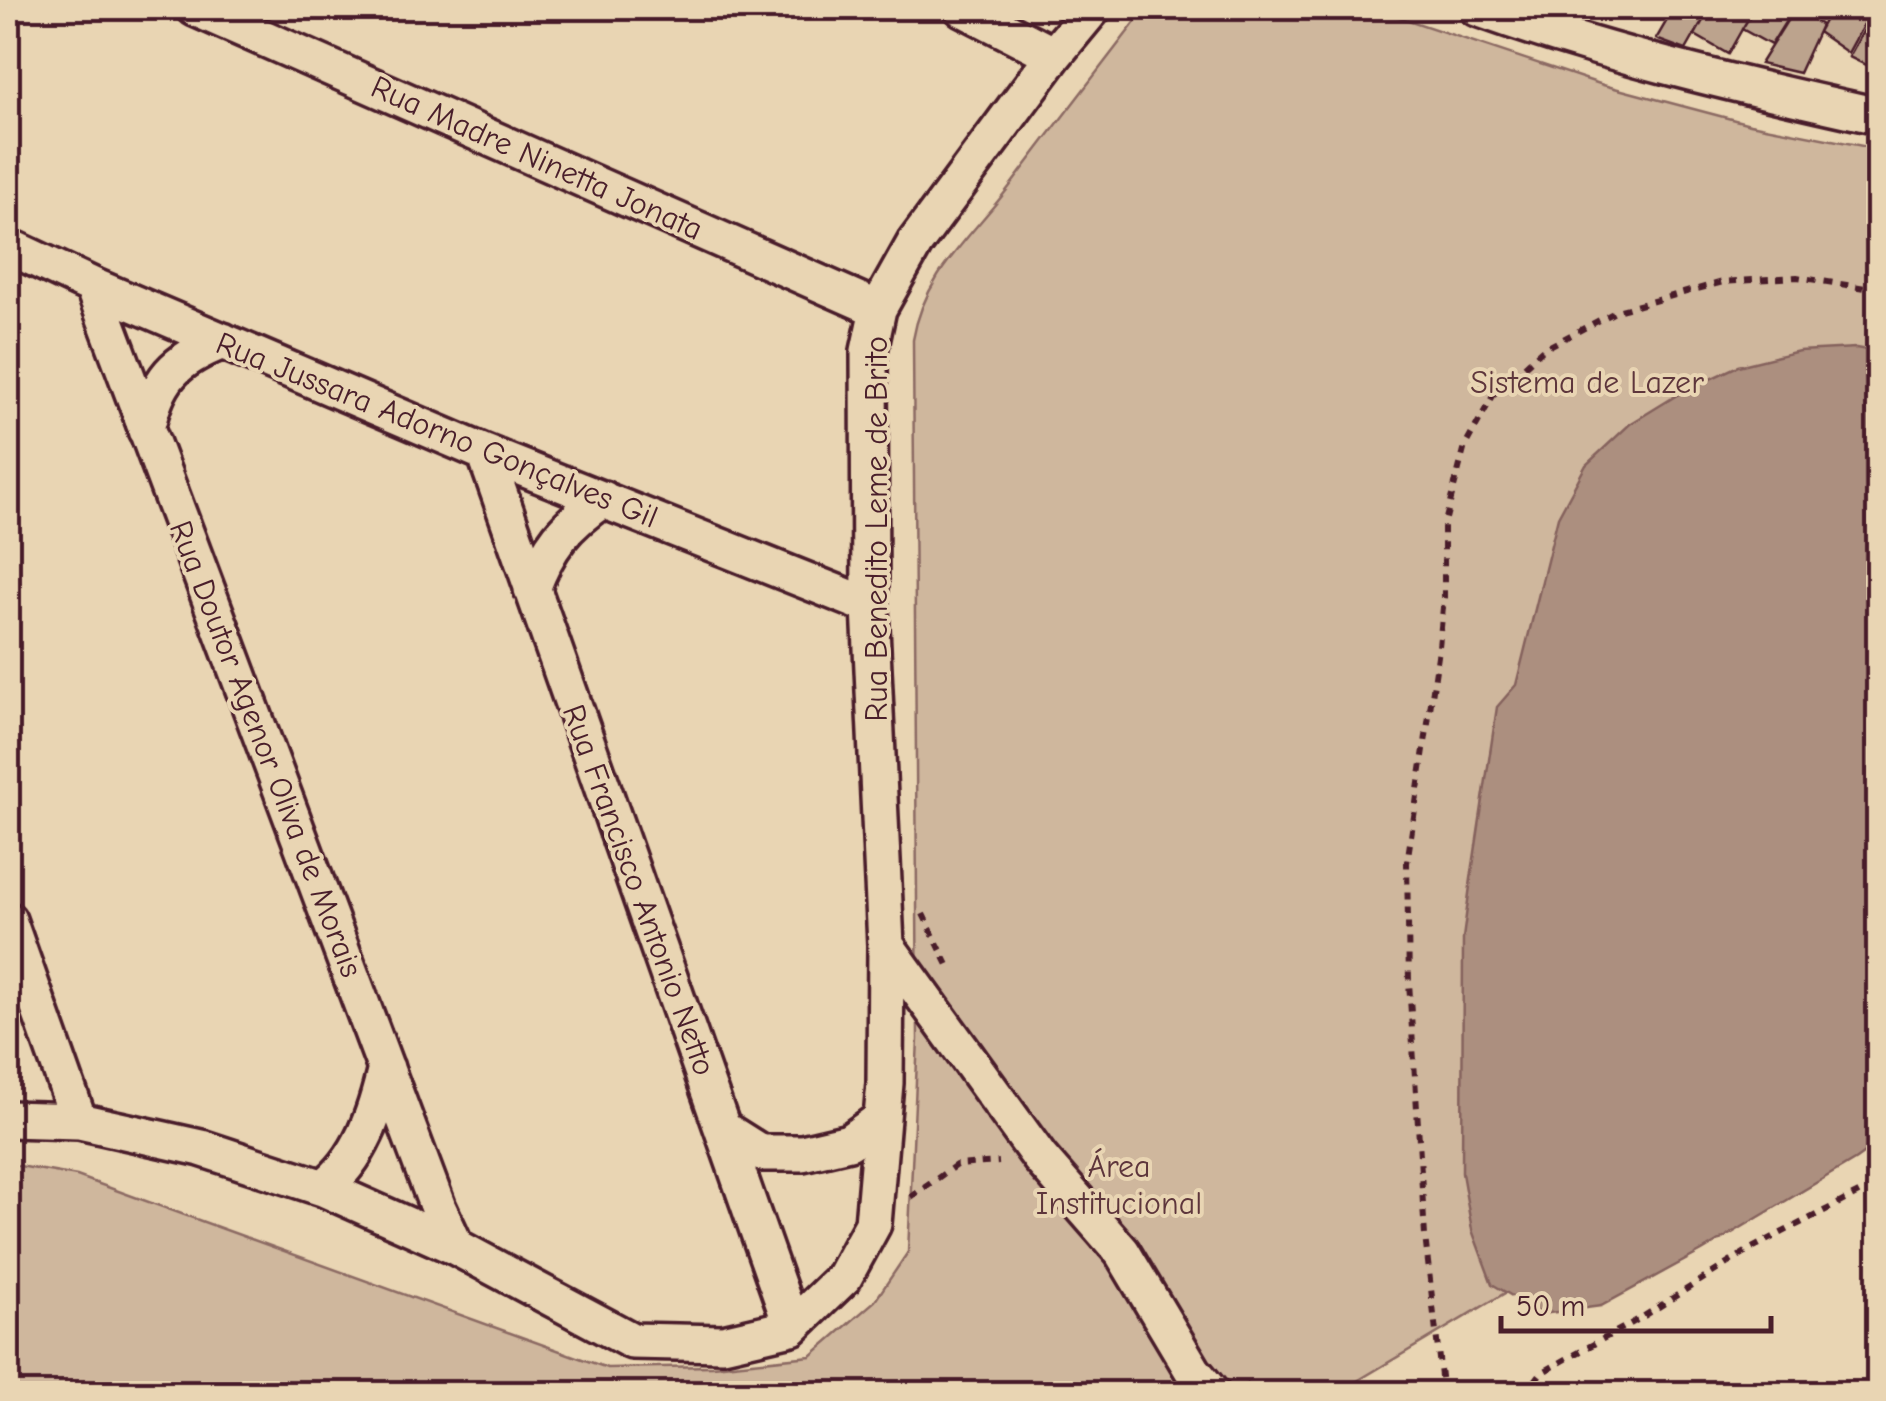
<svg xmlns="http://www.w3.org/2000/svg" width="1886" height="1401" font-family="'Comic Neue',sans-serif">
<style>
.green{fill:#cfb79d;stroke:#8c6b64;stroke-width:2.5}
.water{fill:#ac8f7f;stroke:#85625d;stroke-width:2.5}
.building{fill:#bca38d;stroke:#4a1f2b;stroke-width:2.5}
.lines{fill:none;stroke-linecap:round;stroke-linejoin:round}
.minor-casing{stroke:#4a1f2b;stroke-width:42}
.path{stroke:#4a1f2b;stroke-width:6;stroke-dasharray:8 8;stroke-linecap:butt}
.minor{stroke:#e9d5b3;stroke-width:35}
.labels{text-anchor:middle;dominant-baseline:central;stroke-width:8;stroke-linejoin:round;paint-order:stroke}
.street-label{font-size:32px;fill:#4a1f2b;stroke:#e9d5b3}
.park-label{font-size:32px;fill:#5e363c;stroke:#e9d5b3}
</style>
<rect width="100%" height="100%" fill="#e9d5b3"/>
<filter id="ink" filterUnits="userSpaceOnUse"><feTurbulence type="fractalNoise" baseFrequency=".01" numOctaves="2"/><feDisplacementMap in="SourceGraphic" scale="20" xChannelSelector="R" yChannelSelector="G"/><feConvolveMatrix kernelMatrix="1 2 1 2 8 2 1 2 1" color-interpolation-filters="sRGB"/></filter>
<g filter="url(#ink)">
<path class="green" d="M1146 8H1372L1603 85 1750 124 1878 149V1071L1337 1393H8V1164L77 1176 607 1368 713 1366 811 1356 875 1301 908 1252 918 1039 913 340C924 274 971 237 1010 186 1055 126 1101 67 1146 8Z"/>
<path class="water" d="M1856 348 1878 352V1143L1856 1159 1702 1251 1601 1306 1542 1314 1492 1284 1472 1230 1462 1173 1463 938 1471 879 1497 707 1516 685 1558 517 1586 465 1630 424 1682 392 1738 366 1799 351Z"/>
<path class="building" d="M1674 8H1710L1686 50 1656 39Z
M1710 8H1754L1728 54 1695 35Z
M1755 8H1794L1771 45 1742 29Z
M1795 8 1821 25 1799 73 1760 64Z
M1803 8H1830L1822 20Z
M1831 8H1840L1866 20 1848 53 1818 32Z
M1865 28 1878 36V71L1849 57Z"/>
<g class="lines">
<defs>
<path id="minor" d="M195 8 878 309
M962 8 1054 55
M1477 8C1608 55 1742 86 1878 116
M8 246 93 286 485 453 870 606
M93 286 438 1208 456 1247
M146 430C157 379 174 360 223 341
M485 453 792 1327
M532 589C548 546 565 525 603 499
M8 920 79 1121
M886 945 1040 1158 1122 1252 1193 1371 1212 1394
M8 1119 79 1121 201 1148 323 1188 456 1247 632 1341 723 1343 792 1327
M723 1129 761 1153H802L849 1142 881 1119
M323 1188C361 1160 376 1112 386 1068
M792 1327 844 1277 873 1224 885 1083 886 945 870 606 869 351 878 309 915 243 1054 55 1093 8"/>
</defs>
<use href="#minor" class="minor-casing"/>
<path class="path" d="M923 914 949 967
M911 1197 956 1165 999 1162
M1245 1384 1255 1394
M1443 1394 1425 1236 1409 982 1407 863 1438 656 1444 598V526L1465 446 1494 394 1542 350 1617 311 1723 282 1797 277 1878 290
M1525 1394 1541 1373 1641 1318 1752 1248 1878 1183"/>
<use href="#minor" class="minor"/>
</g>
</g>
<g class="labels">
<g class="street-label">
<text transform="translate(537 158) rotate(24)">Rua Madre Ninetta Jonata</text>
<text transform="translate(437 430) rotate(22)">Rua Jussara Adorno Gonçalves Gil</text>
<text transform="translate(876 529) rotate(-90)">Rua Benedito Leme de Brito</text>
<text transform="translate(266 749) rotate(69)">Rua Doutor Agenor Oliva de Morais</text>
<text transform="translate(639 890) rotate(70)">Rua Francisco Antonio Netto</text>
</g>
<g class="park-label">
<text x="1587" y="382">Sistema de Lazer</text>
<text x="1119" y="1166">Área<tspan x="1119" dy="37">Institucional</tspan></text>
</g>
</g>
<rect width="1886" height="1401" fill="none" stroke="#e9d5b3" stroke-width="40"/>
<rect x="20" y="20" width="1846" height="1361" fill="none" stroke="#4a1f2b" stroke-width="4" filter="url(#ink)"/>
<path d="M1501 1316v15h270v-15" fill="none" stroke="#4a1f2b" stroke-width="5"/>
<text x="1516" y="1316" font-size="30" fill="#4a1f2b" stroke="#e9d5b3" stroke-width="8" paint-order="stroke">50 m</text>
</svg>
